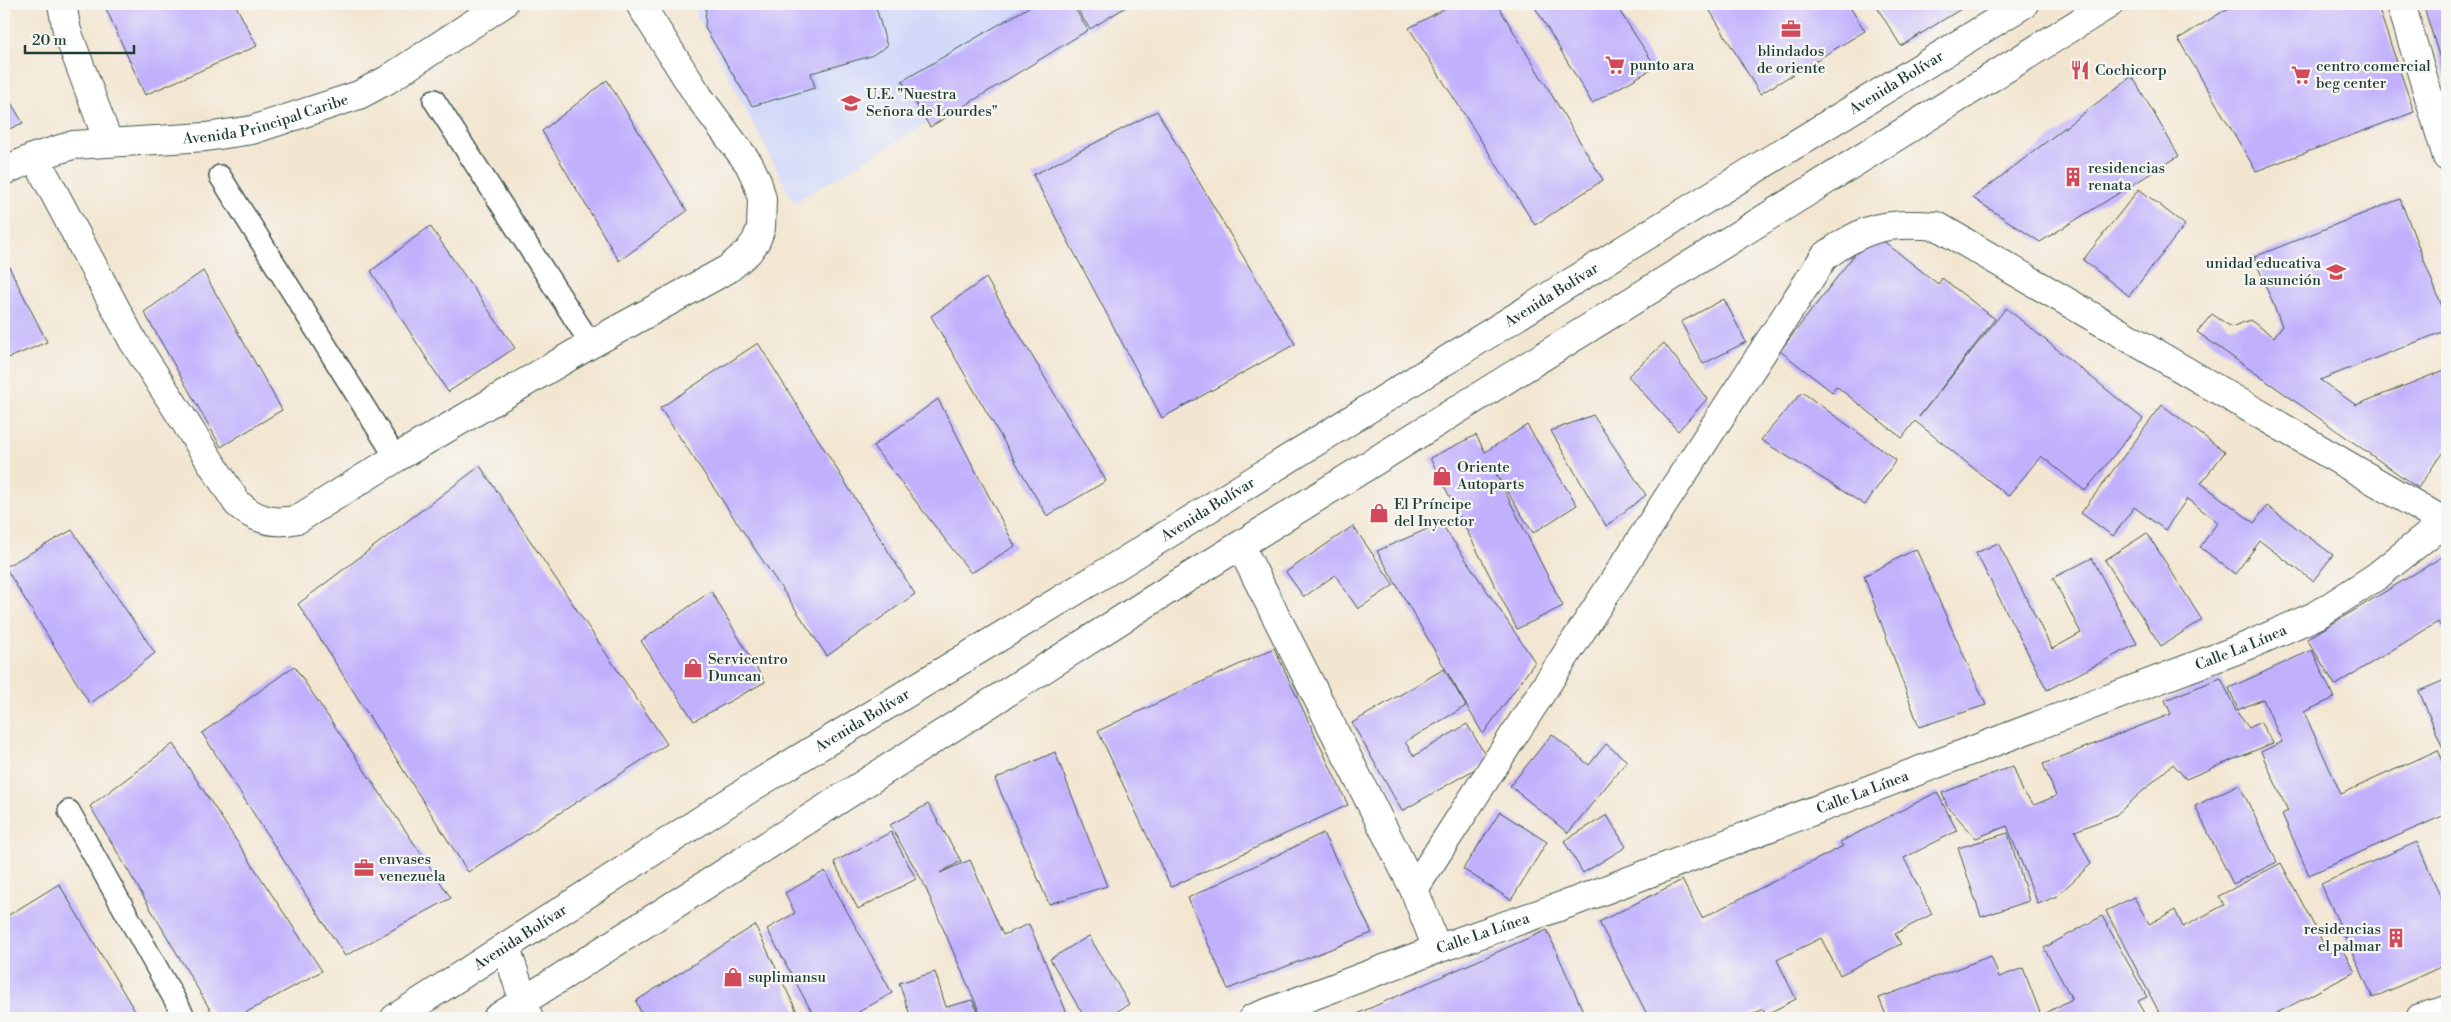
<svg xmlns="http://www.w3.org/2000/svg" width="2451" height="1022" font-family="'Libre Bodoni',serif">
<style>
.built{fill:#d2d9f9}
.building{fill:#c1b1fd}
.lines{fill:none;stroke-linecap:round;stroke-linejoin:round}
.service-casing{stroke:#3f564c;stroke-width:24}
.minor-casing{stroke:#3f564c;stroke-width:30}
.tertiary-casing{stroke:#3f564c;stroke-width:30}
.service{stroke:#fff;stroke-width:21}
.minor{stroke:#fff;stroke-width:28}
.tertiary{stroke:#fff;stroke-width:28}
.labels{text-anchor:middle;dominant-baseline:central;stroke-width:4.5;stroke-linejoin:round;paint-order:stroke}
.poi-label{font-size:15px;fill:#1f3d34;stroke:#f6f6f2;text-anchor:start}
.street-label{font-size:15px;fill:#1f3d34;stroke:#f6f6f2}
</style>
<rect width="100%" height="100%" fill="#f6f6f2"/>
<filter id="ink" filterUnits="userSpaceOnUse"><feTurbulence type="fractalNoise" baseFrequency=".02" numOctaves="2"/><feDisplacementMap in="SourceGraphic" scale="10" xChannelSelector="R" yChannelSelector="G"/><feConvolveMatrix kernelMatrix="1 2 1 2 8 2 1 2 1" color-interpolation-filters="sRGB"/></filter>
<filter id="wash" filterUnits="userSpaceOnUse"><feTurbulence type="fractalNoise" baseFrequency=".0096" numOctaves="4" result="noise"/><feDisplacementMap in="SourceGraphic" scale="20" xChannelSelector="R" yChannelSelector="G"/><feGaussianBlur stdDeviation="1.12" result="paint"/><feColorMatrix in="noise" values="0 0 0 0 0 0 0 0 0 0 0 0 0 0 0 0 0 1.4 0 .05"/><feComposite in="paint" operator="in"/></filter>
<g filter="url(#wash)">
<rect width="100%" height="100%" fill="#f3e6d1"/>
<path class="built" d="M691 4H1125L794 203Z"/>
<g id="blocks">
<path class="building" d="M104 4H235L257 46 145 95Z
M703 4H875L887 46 871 56 811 73 815 88 752 106 705 28 706 8Z
M1034 4H1072L1088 30 930 127 902 81Z
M1074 4H1131L1090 29Z
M1453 4H1497L1603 180 1535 225 1409 28Z
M1533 4H1615L1656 67 1592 103Z
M1706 4H1848L1865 31 1760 94Z
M1875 4H1969L1901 46Z
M2235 4H2377L2414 112 2256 171 2178 39Z
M2423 4H2447V81Z
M2132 76 2179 156 2040 242 1973 198Z
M607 80 687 211 619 261 542 131Z
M4 91 23 123 4 131Z
M1157 111 1295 344 1162 418 1033 175Z
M2139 189 2185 225 2129 296 2083 260Z
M2400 199 2447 319V330L2320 380 2356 405 2447 369V446L2418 488 2197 332 2212 314 2231 327 2250 320 2274 337 2282 326 2254 257Z
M430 226 515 348 448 392 371 271Z
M1872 232 1938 284 1942 278 1995 319 1919 417 2006 308 2143 419 2085 491 2041 456 2008 496 1915 421 1902 438 1836 386 1832 392 1780 351Z
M4 257 47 342 4 360Z
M203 271 282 410 221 447 144 312Z
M986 278 1106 481 1047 516 931 316Z
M1724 299 1746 342 1703 364 1681 322Z
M758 343 915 594 827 656 660 408Z
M1664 343 1707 399 1678 431 1628 376Z
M1802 392 1896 460 1865 505 1761 440Z
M938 399 1015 546 971 573 873 446Z
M2162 405 2225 452 2201 483 2254 523 2267 506 2333 555 2313 581 2260 541 2235 574 2200 547 2218 522 2187 499 2165 530 2134 507 2113 536 2081 513Z
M1593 415 1646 495 1606 526 1551 431Z
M1527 425 1577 505 1533 533 1495 472 1563 606 1517 629 1430 458 1476 435 1485 452Z
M480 466 667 744 468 872 298 604Z
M1441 523 1535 662 1483 734 1377 551Z
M1353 526 1394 585 1358 609 1335 575 1304 597 1286 572Z
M72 530 155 653 90 704 5 567Z
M2147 533 2202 620 2161 646 2105 560Z
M1998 543 2052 649 2081 633 2053 578 2092 558 2137 644 2047 690 1976 553Z
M1916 549 1986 705 1919 727 1864 576Z
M2447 554V632L2445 633 2438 622 2335 685 2307 639Z
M711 591 765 682 694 721 641 641Z
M1274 648 1348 805 1171 887 1098 731Z
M2312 650 2334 698 2304 712 2341 794 2438 750 2447 770V814L2309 875 2282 814 2288 811 2261 752 2282 742 2263 699 2238 710 2229 688Z
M294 666 451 898 345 956 202 733Z
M1444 669 1466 706 1405 742 1414 756 1467 724 1489 761 1402 811 1352 723Z
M2221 678 2236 711 2249 728 2260 722 2273 743 2186 779 2173 764 2116 815 2075 831 2091 864 2057 896 2038 904 2007 826 1976 838 1947 806 1942 793 2013 766 2023 792 2034 805 2056 796 2043 764 2171 714 2165 700Z
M2447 679V758L2419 691Z
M1552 734 1589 765 1606 744 1627 761 1568 833 1510 786Z
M173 744 322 971 236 1018H215L90 806Z
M1055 752 1107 886 1049 904 995 779Z
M2239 784 2277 862 2233 884 2195 806Z
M1937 792 1957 831 1904 858 1932 914 1895 934 1901 944 1840 975 1821 938 1777 960 1796 999 1765 1015 1763 1009 1744 1018H1649L1599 922 1682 880 1702 918 1843 846 1840 842Z
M928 804 961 861 940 873 970 860 1003 935 1029 924 1069 1018H982L923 882 890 825Z
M1500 812 1547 842 1511 900 1463 869Z
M1607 815 1626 847 1583 873 1564 841Z
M891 832 916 879 858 909 834 862Z
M1323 833 1372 933 1228 989 1188 898Z
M2008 833 2029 901 1981 917 1958 848Z
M2417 842 2447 912V964L2373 998 2321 884Z
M2281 863 2328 952 2340 945 2355 972 2267 1018H2162L2106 911 2134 897 2149 924 2175 910 2183 927 2224 905 2219 896Z
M825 871 892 993 857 1013 860 1018H815L767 929 795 913 785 893Z
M59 884 139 1018H4V918Z
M2102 916 2147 997 2138 1001 2148 1018H2049L2046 1013 2072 999 2044 948Z
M755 925 800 1018H643L636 1001Z
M1547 930 1586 1018H1361L1359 1013Z
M1089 936 1129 1004 1106 1018H1085L1050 959Z
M1991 956 1999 977 2023 968 2042 1018H1887L1879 998Z
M935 972 946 1007 972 1000 981 1018H911L899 983Z"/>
</g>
</g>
<g filter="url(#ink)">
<use href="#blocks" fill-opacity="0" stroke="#3f564c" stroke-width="1"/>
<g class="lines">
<defs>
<path id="service" d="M434 100 591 344
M220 176 396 458
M69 811 185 1018"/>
<g id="minor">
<path d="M62 4 67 31 108 141"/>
<path d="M2401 4 2447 157"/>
<path d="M35 157 133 341 237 503C255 520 274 525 298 519L396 458 591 344 728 269 748 252 756 241 761 228 762 199 757 181 749 164 699 97 640 4"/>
<path id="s1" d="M4 171 35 157 73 145 206 137 252 130 359 95 387 80 503 4"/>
<path d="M1241 547 1414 889 1437 949"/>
<path d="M1414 889 1824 257C1865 226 1887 222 1937 226L2445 522"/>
<path d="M506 947 529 1018"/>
<path id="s2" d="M1253 1018 1437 949 1573 902 2247 646 2317 615 2377 576 2447 520"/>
<path d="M2420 1018 2447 1010"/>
</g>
<g id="tertiary">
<path id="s3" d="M395 1018 754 786 1123 562 1628 247 2024 4"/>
<path d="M497 1018 1144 605 2109 4"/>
</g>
</defs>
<use href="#service" class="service-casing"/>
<use href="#minor" class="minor-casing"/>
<use href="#tertiary" class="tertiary-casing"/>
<use href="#service" class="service"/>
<use href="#minor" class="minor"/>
<use href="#tertiary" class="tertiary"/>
</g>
</g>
<defs>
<symbol id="office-bare" viewBox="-9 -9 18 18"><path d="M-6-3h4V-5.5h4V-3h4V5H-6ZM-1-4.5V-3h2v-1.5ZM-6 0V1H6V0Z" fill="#d1495b" stroke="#f6f6f2" stroke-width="2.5" paint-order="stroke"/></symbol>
<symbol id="supermarket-bare" viewBox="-9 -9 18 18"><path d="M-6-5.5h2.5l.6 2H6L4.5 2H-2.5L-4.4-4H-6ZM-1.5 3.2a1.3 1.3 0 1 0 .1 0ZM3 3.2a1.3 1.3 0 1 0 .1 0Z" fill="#d1495b" stroke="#f6f6f2" stroke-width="2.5" paint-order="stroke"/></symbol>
<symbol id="restaurant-bare" viewBox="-9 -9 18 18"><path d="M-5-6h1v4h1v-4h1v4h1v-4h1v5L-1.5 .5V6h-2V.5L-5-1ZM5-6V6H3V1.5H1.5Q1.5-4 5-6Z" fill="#d1495b" stroke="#f6f6f2" stroke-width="2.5" paint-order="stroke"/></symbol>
<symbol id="school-bare" viewBox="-9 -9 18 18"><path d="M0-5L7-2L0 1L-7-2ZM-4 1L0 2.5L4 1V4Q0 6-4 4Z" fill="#d1495b" stroke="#f6f6f2" stroke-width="2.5" paint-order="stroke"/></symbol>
<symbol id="building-bare" viewBox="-9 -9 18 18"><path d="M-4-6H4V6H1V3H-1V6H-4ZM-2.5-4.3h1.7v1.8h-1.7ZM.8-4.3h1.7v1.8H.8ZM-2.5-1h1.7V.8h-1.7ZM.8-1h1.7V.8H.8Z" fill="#d1495b" stroke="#f6f6f2" stroke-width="2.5" paint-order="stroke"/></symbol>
<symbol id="shop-bare" viewBox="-9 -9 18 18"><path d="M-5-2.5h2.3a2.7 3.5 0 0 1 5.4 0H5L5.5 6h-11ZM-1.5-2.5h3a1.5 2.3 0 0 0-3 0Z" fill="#d1495b" stroke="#f6f6f2" stroke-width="2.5" paint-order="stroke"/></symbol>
</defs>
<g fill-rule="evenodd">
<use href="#office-bare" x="1777" y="15" width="28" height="28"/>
<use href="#supermarket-bare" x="1601" y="51" width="28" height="28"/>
<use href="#restaurant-bare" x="2066" y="56" width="28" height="28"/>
<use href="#supermarket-bare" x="2287" y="61" width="28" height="28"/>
<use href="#school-bare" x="837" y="89" width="28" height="28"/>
<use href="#building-bare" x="2059" y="163" width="28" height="28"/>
<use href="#school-bare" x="2322" y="258" width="28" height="28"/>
<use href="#shop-bare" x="1428" y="462" width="28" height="28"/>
<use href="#shop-bare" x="1365" y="499" width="28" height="28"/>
<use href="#shop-bare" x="679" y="654" width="28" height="28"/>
<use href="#office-bare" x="350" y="854" width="28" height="28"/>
<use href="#building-bare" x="2382" y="924" width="28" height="28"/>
<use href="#shop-bare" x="719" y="963" width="28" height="28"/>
</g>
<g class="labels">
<g class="poi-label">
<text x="1791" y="51" text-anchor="middle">blindados<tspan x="1791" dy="17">de oriente</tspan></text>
<text x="1630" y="65">punto ara</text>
<text x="2316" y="66">centro comercial<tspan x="2316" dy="17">beg center</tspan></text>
<text x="2095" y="70">Cochicorp</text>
<text x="866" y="94">U.E. "Nuestra<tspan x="866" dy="17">Señora de Lourdes"</tspan></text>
<text x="2088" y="168">residencias<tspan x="2088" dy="17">renata</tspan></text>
<text x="2321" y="263" text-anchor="end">unidad educativa<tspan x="2321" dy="17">la asunción</tspan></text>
<text x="1457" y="467">Oriente<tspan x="1457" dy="17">Autoparts</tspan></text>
<text x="1394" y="504">El Príncipe<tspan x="1394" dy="17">del Inyector</tspan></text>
<text x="708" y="659">Servicentro<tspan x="708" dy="17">Duncan</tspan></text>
<text x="379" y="859">envases<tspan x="379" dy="17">venezuela</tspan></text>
<text x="2381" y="929" text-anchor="end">residencias<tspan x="2381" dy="17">el palmar</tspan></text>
<text x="748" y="977">suplimansu</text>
</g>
<g class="street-label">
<text stroke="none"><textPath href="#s3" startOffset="1769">Avenida Bolívar</textPath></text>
<text stroke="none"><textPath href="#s1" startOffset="269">Avenida Principal Caribe</textPath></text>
<text stroke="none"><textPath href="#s3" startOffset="1364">Avenida Bolívar</textPath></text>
<text stroke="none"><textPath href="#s3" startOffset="959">Avenida Bolívar</textPath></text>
<text stroke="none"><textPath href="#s2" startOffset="1055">Calle La Línea</textPath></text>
<text stroke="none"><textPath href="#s3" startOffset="554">Avenida Bolívar</textPath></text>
<text stroke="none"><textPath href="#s2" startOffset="650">Calle La Línea</textPath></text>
<text stroke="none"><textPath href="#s2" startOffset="245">Calle La Línea</textPath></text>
<text stroke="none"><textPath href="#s3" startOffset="149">Avenida Bolívar</textPath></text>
</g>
</g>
<rect width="2451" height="1022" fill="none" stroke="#f6f6f2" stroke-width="20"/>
<path d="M25 45v8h109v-8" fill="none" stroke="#1f3d34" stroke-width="2.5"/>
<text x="32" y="45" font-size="15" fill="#1f3d34" stroke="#f6f6f2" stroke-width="4" paint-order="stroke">20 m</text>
</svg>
